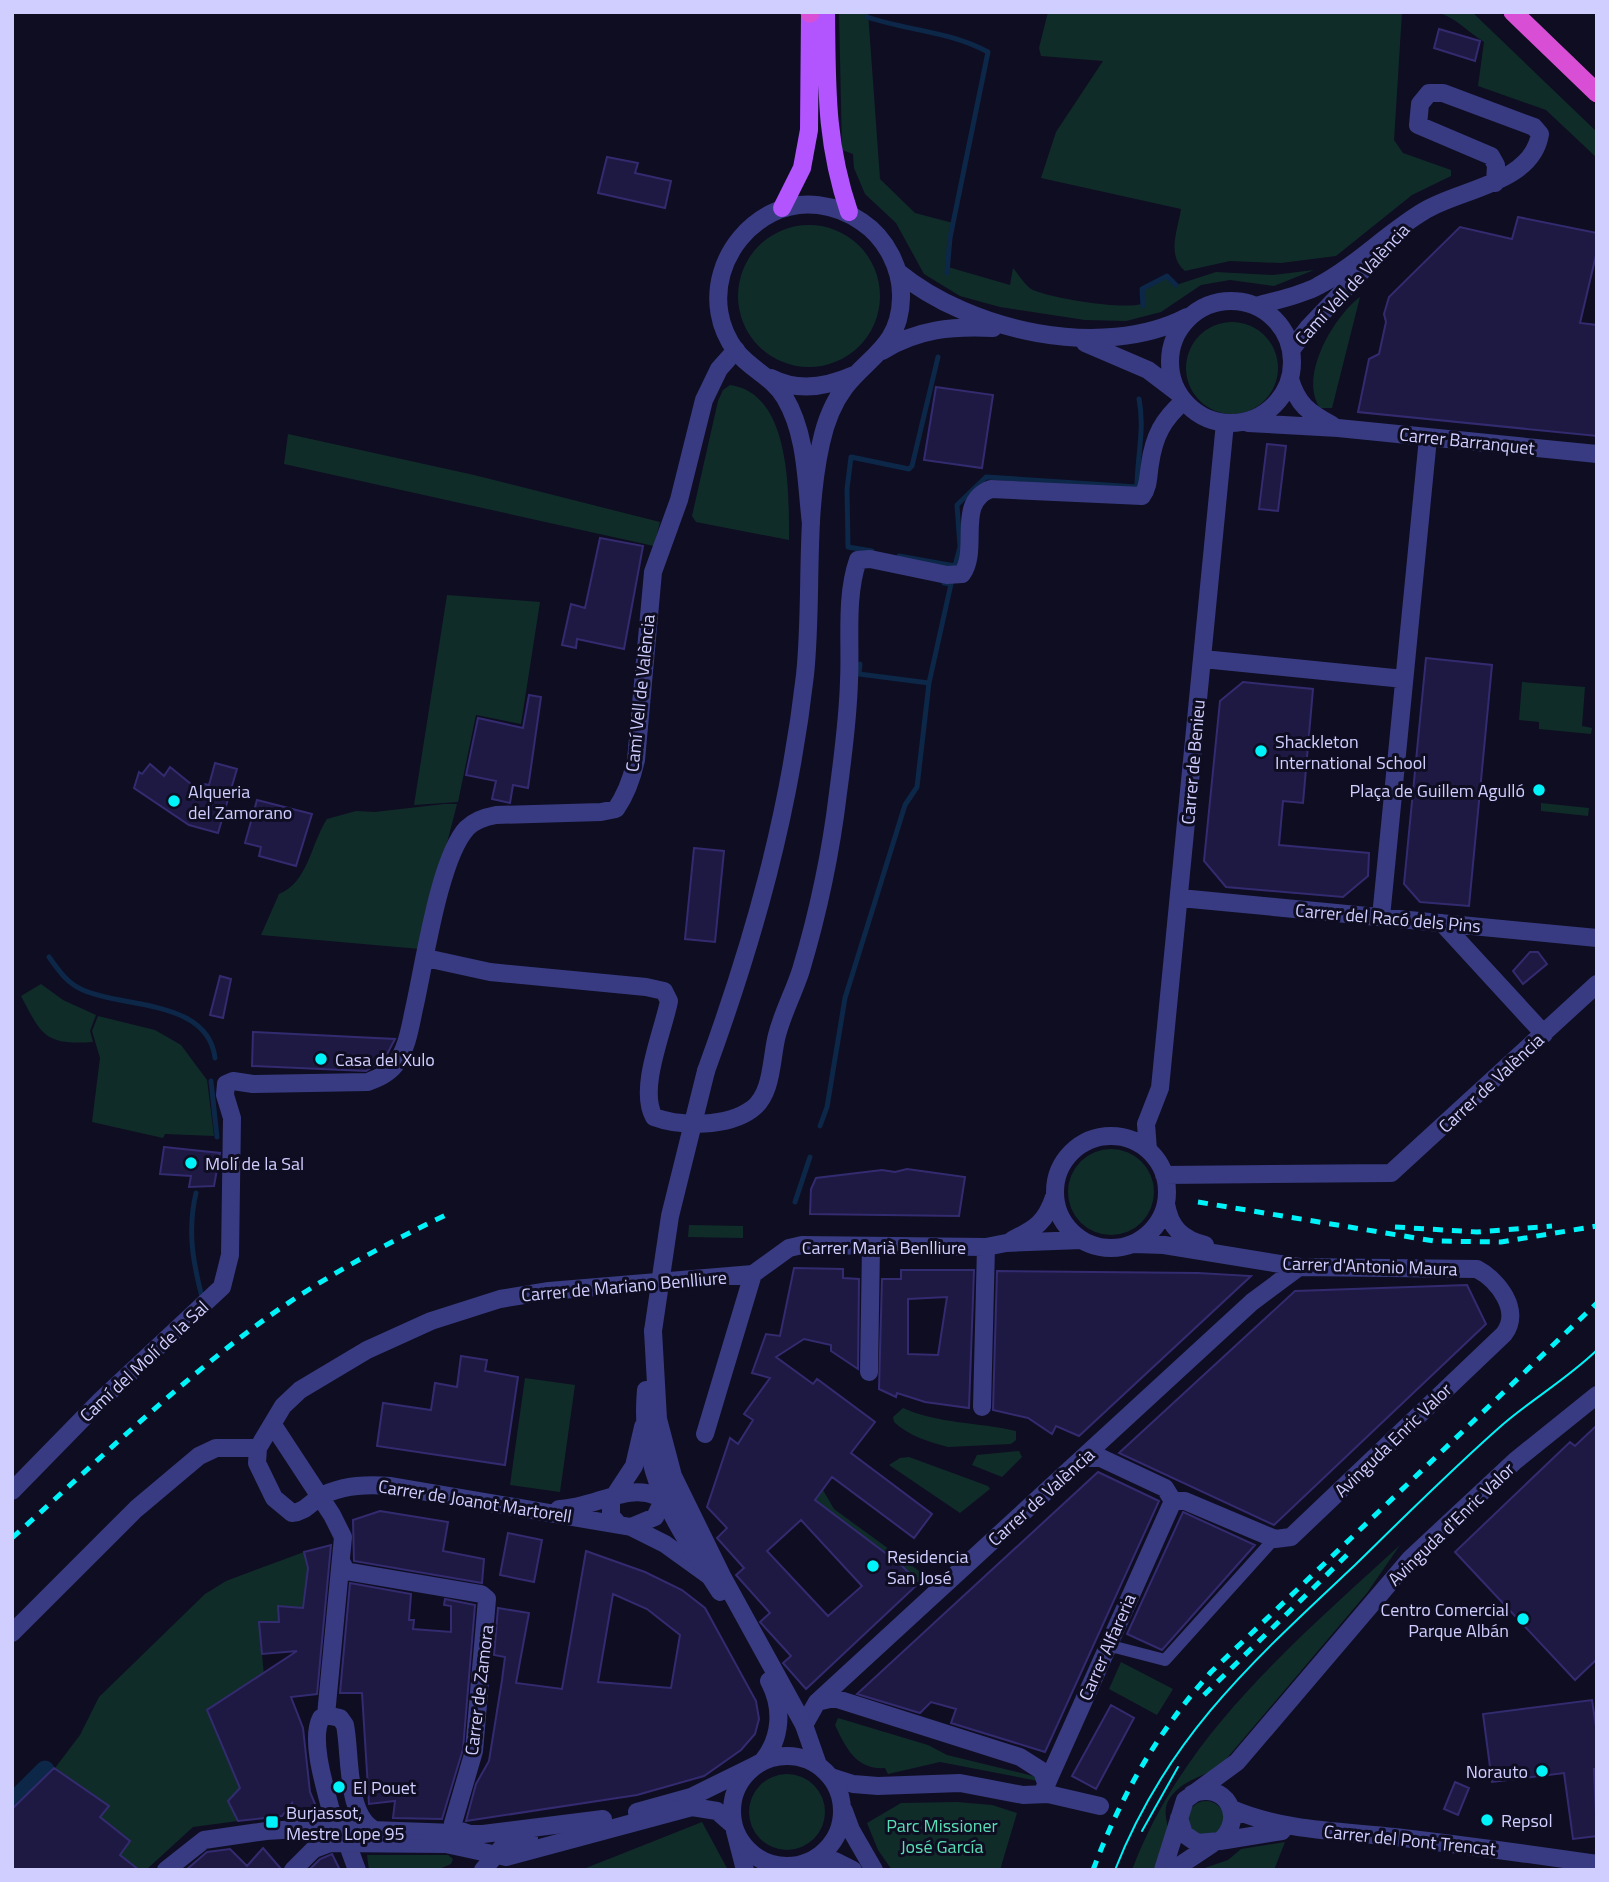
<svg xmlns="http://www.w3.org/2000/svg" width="1609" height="1882" font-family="'Titillium Web',sans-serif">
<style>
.green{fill:#102c29}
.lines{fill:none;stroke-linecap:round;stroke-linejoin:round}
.stream{stroke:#0c2747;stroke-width:5}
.canal{stroke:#0c2747;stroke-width:19}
.building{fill:#1e1943;stroke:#332b6f;stroke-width:2;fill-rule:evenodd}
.pedestrian{stroke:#383b81;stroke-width:12}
.minor{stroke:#383b81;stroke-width:18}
.tertiary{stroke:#383b81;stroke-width:18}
.primary{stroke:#b255ff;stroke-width:18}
.trunk{stroke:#d84fd6;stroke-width:19}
.tram{stroke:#00f3f9;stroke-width:2}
.rail{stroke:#00f3f9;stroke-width:5;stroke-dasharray:10 9;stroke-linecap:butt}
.tertiary-bridge{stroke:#383b81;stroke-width:18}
.poi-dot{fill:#00f3f9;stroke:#0f0d22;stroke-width:2.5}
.labels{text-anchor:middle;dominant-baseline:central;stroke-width:6;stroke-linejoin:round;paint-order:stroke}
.street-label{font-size:18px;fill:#d0ceff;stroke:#0f0d22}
.poi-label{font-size:18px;fill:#d0ceff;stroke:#0f0d22;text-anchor:start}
.park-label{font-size:18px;fill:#59dfb4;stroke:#0f0d22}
</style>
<rect width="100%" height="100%" fill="#0f0d22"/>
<path class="green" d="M839 12H868L880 179 915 213 953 223 948 267 1010 285 1013 268C1018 274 1024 284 1031 289 1048 298 1123 310 1141 304L1142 289 1167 276 1176 285 1216 272 1273 275 1314 270 1274 286 1230 280 1201 285 1161 312 1126 321 1085 320 1000 307 960 296 924 274 896 223 865 194 854 168 853 154 842 150Z
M1048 12H1402L1394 140 1403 153 1451 170V176L1412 195 1336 256 1281 263 1230 261 1185 271C1166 255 1178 230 1181 209L1041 178 1056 132 1103 61 1041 56 1039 48Z
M1436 12H1472L1597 132V158L1546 110 1478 86 1484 42C1468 32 1454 16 1436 12Z
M738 296a71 71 0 1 1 142 0a71 71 0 1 1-142 0Z
M1360 297 1332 408H1320C1298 377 1334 316 1360 297Z
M1186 368a46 46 0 1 1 92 0a46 46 0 1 1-92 0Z
M730 385C791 393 789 493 789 540L696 522 692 516 718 401 723 390Z
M288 434 474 475 660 522 654 546 284 464Z
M447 595 540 602 521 724 476 715 458 802 414 805Z
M1522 682 1585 687 1582 726 1592 728 1591 734 1539 729V722L1519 720Z
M1541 803 1589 808 1588 816 1541 811Z
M444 804H457L420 949 261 935 279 894C308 883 311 843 327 819L356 811 375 812Z
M41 984 63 1000 96 1015 90 1031 93 1042C45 1045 42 1036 21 996Z
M98 1016 155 1030 181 1045 207 1080 214 1136 165 1134 163 1138 92 1122 100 1058 92 1031Z
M1068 1192a43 43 0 1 1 86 0a43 43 0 1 1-86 0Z
M689 1225 743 1226V1238L688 1237Z
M525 1378 575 1385 560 1492 510 1485Z
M903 1408C938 1424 978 1422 1016 1431V1440L1011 1444 948 1447C929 1442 909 1436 894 1422L893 1417Z
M748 1428 826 1486 823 1490 834 1509 926 1576 919 1583 900 1563 737 1443Z
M1019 1451 1022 1457 1002 1477 972 1465 977 1455Z
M909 1457 988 1486 990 1489 960 1513 889 1465 900 1458Z
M1400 1545 1367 1593 1222 1764C1208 1775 1189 1779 1179 1788 1156 1808 1170 1820 1168 1839 1167 1849 1159 1861 1155 1870H1132C1183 1734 1296 1641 1400 1545Z
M304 1552 308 1568 303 1608 278 1606 279 1622 259 1623 264 1675 240 1788 228 1801 238 1821 193 1827 146 1870H139L120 1855 130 1841 100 1817 55 1768 80 1735 99 1697 205 1594 226 1581Z
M1121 1662 1173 1689 1157 1715 1109 1689Z
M838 1718 928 1745 947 1755 1037 1777 1038 1781 940 1762 888 1774 885 1768C856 1770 846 1748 835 1725Z
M749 1812a38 38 0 1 1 76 0a38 38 0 1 1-76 0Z
M1188 1819a18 18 0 1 1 36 0a18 18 0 1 1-36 0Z
M957 1802 992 1805 1017 1813 1000 1870H892L878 1850 867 1823 901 1803Z
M702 1822 728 1870H580L586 1868Z
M1285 1842 1274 1870H1199L1228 1860 1241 1849Z
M367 1855H448L453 1859 451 1864 437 1870H369Z"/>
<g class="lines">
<path class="stream" d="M867 17C909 31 949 31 988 52L950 238 947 273
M1143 306 1142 289 1167 276 1176 285
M872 551 848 547 847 489 851 457 909 469 912 466 938 357
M899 556 955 566 960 547 957 505 986 477 1137 487C1137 457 1145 429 1139 399
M860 664 859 674 929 683
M49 957C59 971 67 983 83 990 122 1008 208 999 215 1058
M211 1081 217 1137
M820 1126 827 1107 845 998 905 805 917 787 929 683 951 584 944 583
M196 1193C187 1231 193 1263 203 1301
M795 1202 810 1157"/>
<path class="canal" d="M12 1803 45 1770"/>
</g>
<path class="building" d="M1439 29 1480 41 1475 61 1434 48Z
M607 157 638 163 635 173 671 181 665 208 598 193Z
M1518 217 1597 233V251L1580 323 1597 325V436L1358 412 1369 359 1379 354 1386 322 1384 314 1389 297 1460 227 1512 239Z
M936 387 993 395 982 468 924 460Z
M1267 444 1286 446 1278 511 1259 509Z
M600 538 643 546 624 649 577 639 576 648 562 645 571 604 585 608Z
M1426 658 1492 665 1469 906 1420 902 1404 884Z
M1243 682 1313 689 1303 803 1283 801 1279 845 1369 853 1368 876 1343 897 1226 887 1204 861 1220 701Z
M529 695 541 697 528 788 513 785 510 803 492 799 496 781 466 775 478 718 523 728Z
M215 763 237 769 218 833 189 825 134 788 139 772 142 774 150 764 164 776 170 767 202 793 204 784 209 785Z
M257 800 312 814 296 866 259 856 261 847 245 843Z
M694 848 724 851 715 942 685 939Z
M1530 952H1538L1547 964 1523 984 1513 971Z
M220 976 231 979 223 1018 210 1015Z
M253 1032 395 1039 384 1060 366 1071 252 1066Z
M164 1147 220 1153 214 1186 189 1187 191 1176 160 1174Z
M907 1169 965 1177 959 1216 810 1214 811 1189 816 1178 882 1170 895 1172Z
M794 1268 843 1269V1278L859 1279 858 1369 831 1351V1345L804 1339 776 1357 813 1384 817 1379 875 1422 851 1453 932 1514 914 1538 832 1477 815 1500 900 1564 919 1583 806 1689 783 1663 791 1656 760 1622 770 1613 736 1575 744 1568 717 1538 727 1528 707 1507 730 1438 738 1444 753 1420 744 1414 770 1378 752 1373 766 1334 780 1336ZM801 1520 862 1586 828 1616 767 1551Z
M901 1270H974L969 1408 925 1402 897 1393 896 1397 879 1389 882 1279H901ZM947 1297 938 1355 908 1354V1299Z
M997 1271 1198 1273 1251 1276 1079 1436 1056 1426 1052 1434 1028 1418 993 1410Z
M1467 1285 1486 1324 1274 1525 1119 1453 1295 1291Z
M461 1356 487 1360 485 1371 518 1377 505 1465 377 1446 383 1403 431 1410 435 1383 457 1387Z
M1597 1425V1659L1575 1680 1455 1552 1570 1442 1575 1446Z
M1098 1472 1159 1501 1045 1752 951 1723 956 1709 931 1702 920 1713 857 1694Z
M380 1511 448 1522 443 1551 484 1559 482 1583 354 1561 353 1520Z
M1183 1512 1255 1545 1162 1650 1127 1634Z
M508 1533 542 1540 534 1582 500 1575Z
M331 1545 317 1694 291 1697 303 1728 310 1792 318 1811 288 1818 294 1811 292 1803 282 1816 238 1821 228 1801 240 1788 207 1710 297 1651 262 1654 259 1622H279L278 1606 303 1608 308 1568 304 1552Z
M586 1551 645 1572 682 1590 705 1608 756 1701 759 1719 755 1734 741 1750 704 1776 637 1795 466 1821 476 1784 489 1761 502 1680 505 1657 494 1655 498 1608 529 1613 516 1683 562 1689ZM613 1594 647 1609 680 1635 671 1688 598 1682Z
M350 1583 411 1594 409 1620H414L413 1629 451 1632V1606L444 1605 445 1599 475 1605 463 1749 442 1819 393 1818 395 1801 369 1804 362 1693H340Z
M1592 1700 1597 1733V1769H1594L1597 1836 1573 1839 1564 1773 1492 1782 1483 1714Z
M1111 1705 1134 1718 1096 1789 1072 1776Z
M54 1768 109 1806 100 1817 130 1841 120 1855 139 1870H12V1809Z
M1455 1782 1469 1788 1458 1815 1444 1809Z
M263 1848 282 1870H186L207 1852 230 1849 247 1866Z
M332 1854 340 1870H309L320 1859Z"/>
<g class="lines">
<path class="pedestrian" d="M1107 1645 1165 1660 1274 1539"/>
<path class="minor" d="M1256 306C1276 300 1300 296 1318 286 1356 266 1387 233 1424 211 1459 189 1532 184 1540 134L1534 127 1443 93H1429L1420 104 1418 125 1491 156 1496 165 1495 183
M1291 350 1308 328 1379 253
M1203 659 1404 679
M1180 898 1597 938
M1381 917 1428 438
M1442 923 1544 1034
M426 958 490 972 646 987 664 991 669 1001C663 1032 638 1089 654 1117 681 1127 728 1127 752 1109 773 1094 771 1057 777 1035 783 1012 794 992 801 970 818 913 831 852 838 793 843 756 848 718 849 681 851 642 845 597 858 560L870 559 947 575 962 574C980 549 955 502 991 489L1142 496C1149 487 1148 475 1150 464 1154 436 1163 419 1184 401
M1055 1192a56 56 0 1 1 112 0a56 56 0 1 1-112 0Z
M1148 1150 1146 1124 1160 1088 1225 423
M1164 1175 1391 1173 1597 984
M1166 1204C1170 1228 1182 1239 1205 1245
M1012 1240C1035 1229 1046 1222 1054 1197
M1134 1244 1164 1245 1299 1267 1477 1269C1498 1280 1522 1311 1504 1334L1291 1537 1275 1539 1185 1501H1173
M869 1372 871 1246
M982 1407 986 1247
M273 1425 332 1515 343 1537 326 1715
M705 1434 753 1274
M1084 1458H1101L1165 1488 1173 1501
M12 1491 101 1400 222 1287 230 1255 232 1118 225 1095 226 1084 233 1081 253 1084 368 1082C378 1078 388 1074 395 1065 407 1049 410 1028 414 1009 424 966 439 858 467 828 475 820 485 817 496 815L601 812 616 809C627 793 632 778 636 760L653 572 679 500 704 400 719 369 736 350
M559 1509C601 1508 636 1473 674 1507
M619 1525 611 1516V1501L634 1466 643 1427
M631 1527 655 1517 668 1491
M342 1563 346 1571 351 1572 481 1594 487 1599 474 1751 453 1823 455 1829 470 1834
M708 1575 665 1544 631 1527 391 1486C368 1484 340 1485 320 1497 310 1503 305 1512 292 1513L274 1498 257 1463 258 1448 283 1406 300 1390 367 1350 431 1321 500 1299 549 1291 753 1274 789 1248 802 1245 986 1247 1006 1243 1081 1240
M12 1633 136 1509 199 1456 216 1448H258
M817 1702 834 1698 1020 1757 1042 1771 1046 1783
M326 1715 340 1718 345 1725C351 1754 345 1819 377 1831
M326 1715 321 1718C307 1744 333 1810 338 1839
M804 1725 817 1702 1252 1302 1299 1267
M831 1777 853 1784 878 1786 960 1783 1023 1795 1048 1794 1100 1806
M1042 1794 1173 1501
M1232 1809C1283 1831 1340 1831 1395 1837 1462 1845 1530 1854 1597 1864
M637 1812 691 1797 758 1764
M1179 1818 1184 1834 1197 1843 1220 1841C1247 1818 1225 1780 1192 1794
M735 1831 745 1870
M1220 1841 1282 1831
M350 1851 357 1870
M166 1870 204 1840 266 1831 316 1828 483 1834 603 1819
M483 1870 504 1845 529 1838
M798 1870 806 1863
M1163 1870 1185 1800 1237 1762 1410 1559 1515 1461 1597 1395
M1173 1870 1212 1844"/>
<path class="tertiary" d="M898 272C970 331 1102 361 1187 317
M1170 362a61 61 0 1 1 122 0a61 61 0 1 1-122 0Z
M1085 343 1148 370 1177 392
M882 351C918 329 952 326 993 328
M771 378C798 392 827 387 854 375
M1290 379C1297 404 1309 413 1332 425
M1248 423 1338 428 1597 454
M706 1071C754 939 789 815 805 675 813 598 804 519 821 443 825 424 833 403 845 387 869 356 900 346 901 298 902 269 886 238 862 222 836 204 802 198 772 213 722 238 700 303 736 351 750 369 774 378 785 398 807 435 806 483 811 524
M653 1331 658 1419 673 1476 722 1576 804 1725 818 1765
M646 1390C638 1474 677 1525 720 1592
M732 1811a55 55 0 1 1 110 0a55 55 0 1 1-110 0Z
M762 1762C782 1738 783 1707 769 1681
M844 1811 851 1830 874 1870
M812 1861H835L853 1870
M293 1870 314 1849 330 1843 446 1844 506 1857 692 1807 717 1811 733 1825"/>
<path class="primary" d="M826 12C827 86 825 141 849 212
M782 208 802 168 809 130 810 12"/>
<path class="trunk" d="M1513 12 1597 93
M810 13V12"/>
<path class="tram" d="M1142 1831 1178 1767
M1115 1870C1167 1737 1254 1660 1355 1565 1403 1518 1451 1470 1501 1426 1532 1399 1567 1379 1597 1350"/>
<path class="rail" d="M1198 1202 1434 1241 1501 1242 1597 1226
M1395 1227 1477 1232 1552 1226
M12 1538C90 1468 166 1394 249 1331 312 1283 381 1246 452 1212
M1204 1695 1347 1555
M1093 1870C1122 1793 1157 1733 1211 1672L1597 1303"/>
<path class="tertiary-bridge" d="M653 1331 670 1216 706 1071"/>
</g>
<g class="poi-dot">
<circle cx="1261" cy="751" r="7"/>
<circle cx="1539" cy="790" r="7"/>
<circle cx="174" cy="801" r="7"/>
<circle cx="321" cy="1059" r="7"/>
<circle cx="191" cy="1163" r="7"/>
<circle cx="873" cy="1566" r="7"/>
<circle cx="1523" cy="1619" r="7"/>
<circle cx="1542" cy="1771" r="7"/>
<circle cx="339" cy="1787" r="7"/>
<circle cx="1487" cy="1820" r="7"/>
<rect x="265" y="1815" width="14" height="14" rx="3.5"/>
</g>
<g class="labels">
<g class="street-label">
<text transform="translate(1352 284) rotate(-47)">Camí Vell de València</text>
<text transform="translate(1467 441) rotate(6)">Carrer Barranquet</text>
<text transform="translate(640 693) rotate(-84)">Camí Vell de València</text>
<text transform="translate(1193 762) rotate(-85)">Carrer de Benieu</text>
<text transform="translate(1388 918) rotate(5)">Carrer del Racó dels Pins</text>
<text transform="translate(1491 1083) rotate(-43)">Carrer de València</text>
<text x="884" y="1247">Carrer Marià Benlliure</text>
<text transform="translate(1370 1266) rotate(2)">Carrer d'Antonio Maura</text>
<text transform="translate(624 1286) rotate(-5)">Carrer de Mariano Benlliure</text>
<text transform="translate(144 1361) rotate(-43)">Camí del Molí de la Sal</text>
<text transform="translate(1393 1440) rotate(-44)">Avinguda Enric Valor</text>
<text transform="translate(1041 1497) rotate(-42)">Carrer de València</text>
<text transform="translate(475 1501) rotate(9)">Carrer de Joanot Martorell</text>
<text transform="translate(1451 1524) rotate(-44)">Avinguda d'Enric Valor</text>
<text transform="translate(1107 1647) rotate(-66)">Carrer Alfareria</text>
<text transform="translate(479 1690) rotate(-83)">Carrer de Zamora</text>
<text transform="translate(1410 1840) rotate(6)">Carrer del Pont Trencat</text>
</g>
<g class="poi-label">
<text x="1275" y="741">Shackleton<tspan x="1275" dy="21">International School</tspan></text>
<text x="1525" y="790" text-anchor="end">Plaça de Guillem Agulló</text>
<text x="188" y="791">Alqueria<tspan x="188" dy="21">del Zamorano</tspan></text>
<text x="335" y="1059">Casa del Xulo</text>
<text x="205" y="1163">Molí de la Sal</text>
<text x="887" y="1556">Residencia<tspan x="887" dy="21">San José</tspan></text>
<text x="1509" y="1609" text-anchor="end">Centro Comercial<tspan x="1509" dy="21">Parque Albán</tspan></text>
<text x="1528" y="1771" text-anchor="end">Norauto</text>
<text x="353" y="1787">El Pouet</text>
<text x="286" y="1812">Burjassot,<tspan x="286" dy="21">Mestre Lope 95</tspan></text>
<text x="1501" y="1820">Repsol</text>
</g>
<g class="park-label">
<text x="942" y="1825">Parc Missioner<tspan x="942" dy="21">José García</tspan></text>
</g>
</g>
<rect width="1609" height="1882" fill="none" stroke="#d0ceff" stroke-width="28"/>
</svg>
